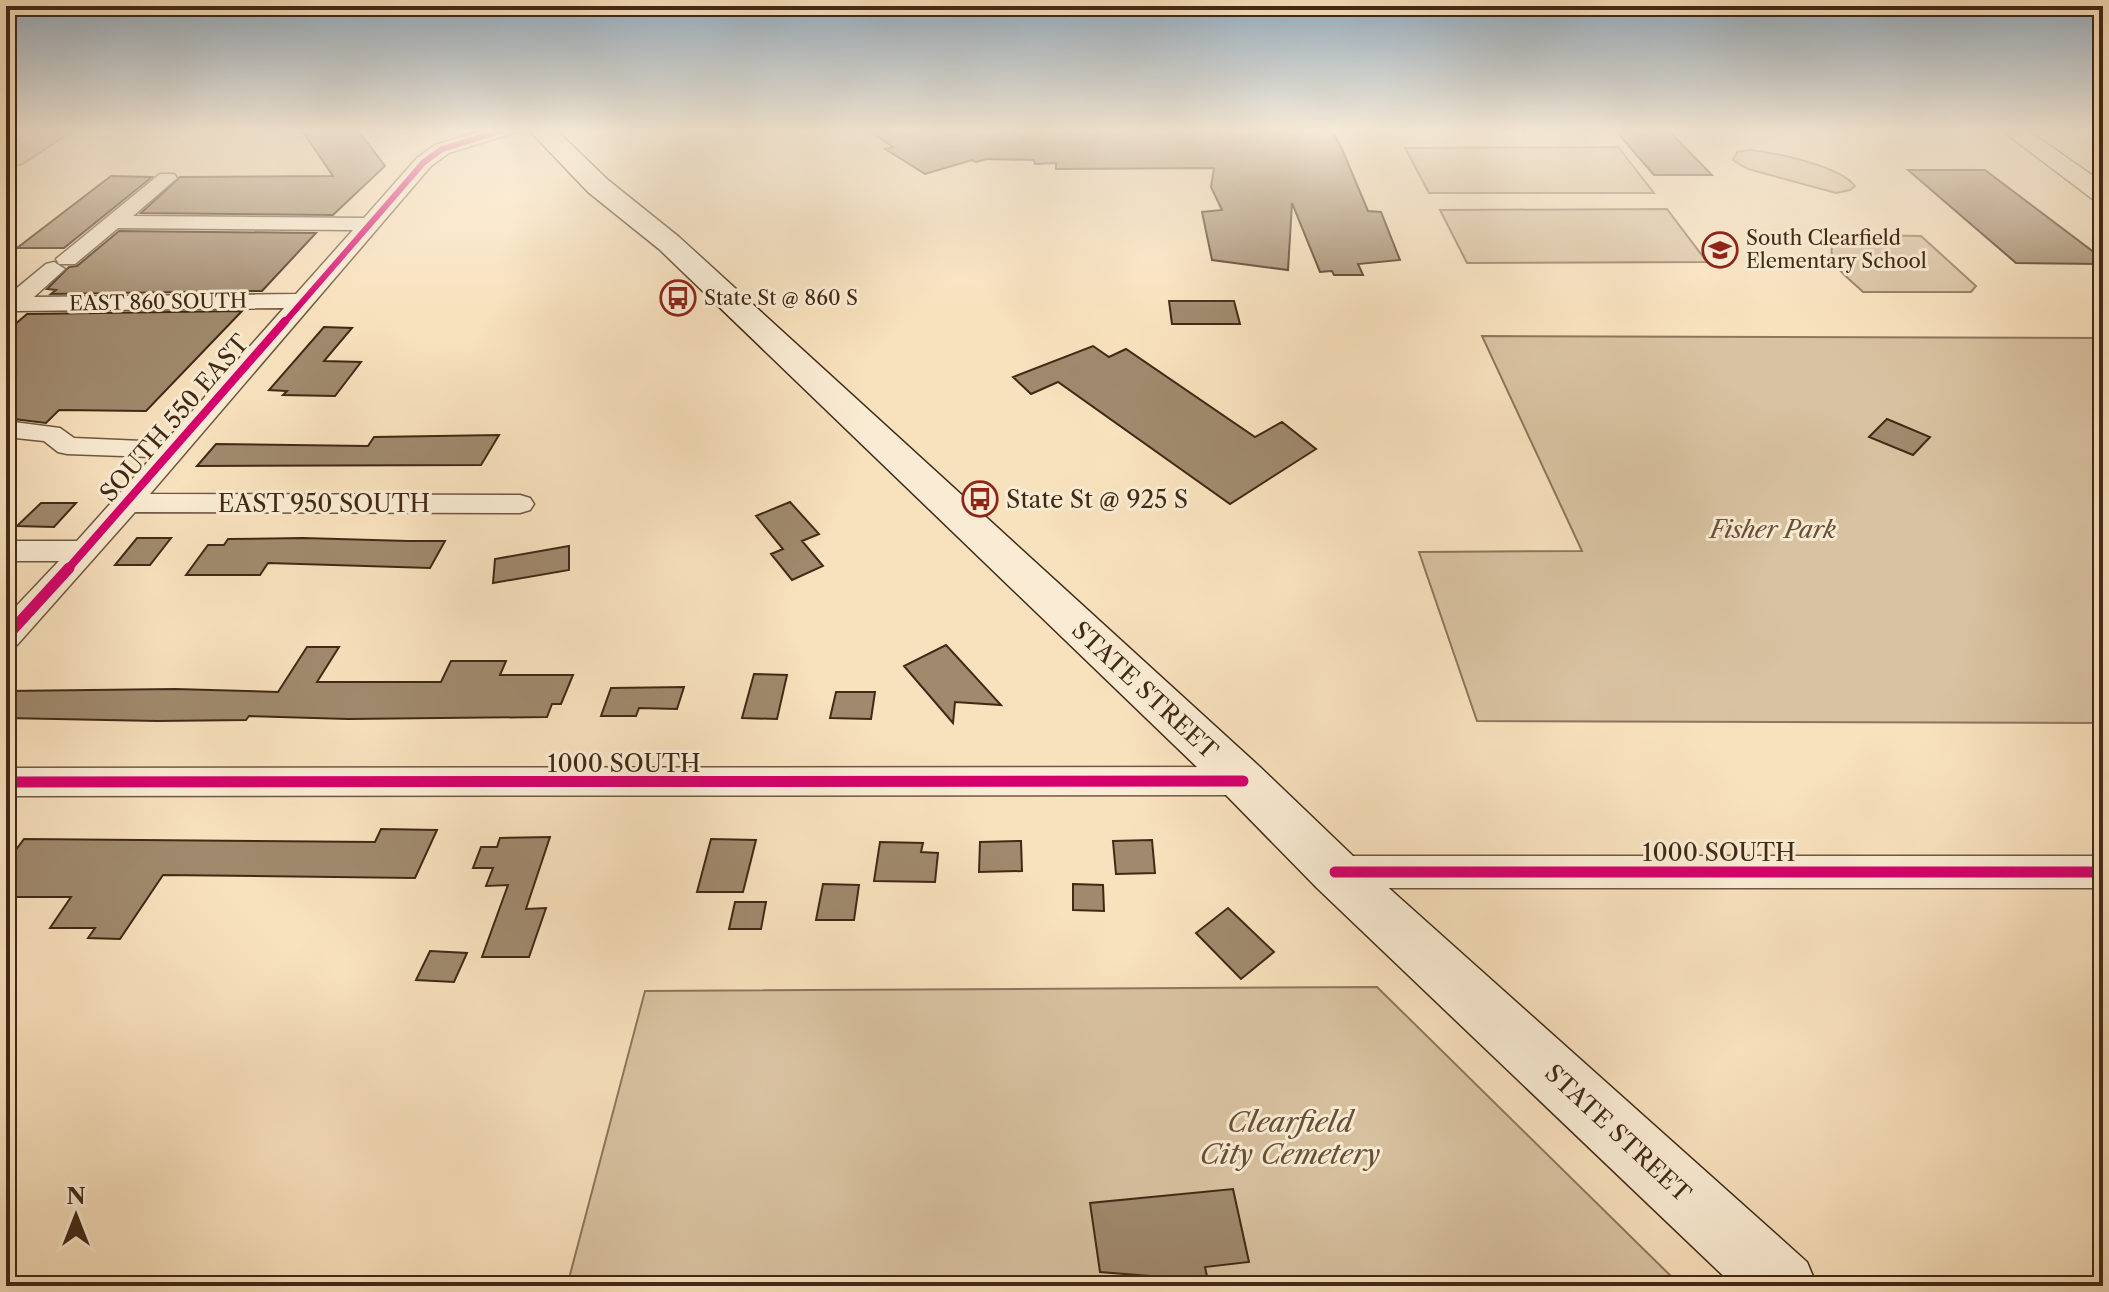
<svg xmlns="http://www.w3.org/2000/svg" width="2109" height="1292" font-family="'Libre Caslon Text',serif">
<style>
.green{fill:#d9c2a1;stroke:#8d765c;stroke-width:2}
.building{fill:#a0896d;stroke:#412916;stroke-width:2}
.lines{fill:none;stroke-linecap:round;stroke-linejoin:round}
.minor-casing{stroke:#6f5740;stroke-width:3}
.tertiary-casing{stroke:#6f5740;stroke-width:3}
.secondary-casing{stroke:#412916;stroke-width:3}
.minor{fill:#faecd4;fill-rule:evenodd}
.tertiary{fill:#faecd4;fill-rule:evenodd}
.secondary{fill:#faecd4;fill-rule:evenodd}
.cycleway-far2-casing{stroke:#faecd4;stroke-width:9}
.cycleway-far1-casing{stroke:#faecd4;stroke-width:12}
.cycleway-casing{stroke:#faecd4;stroke-width:16}
.cycleway-far2{stroke:#d6006c;stroke-width:6}
.cycleway-far1{stroke:#d6006c;stroke-width:8}
.cycleway{stroke:#d6006c;stroke-width:11}
.labels{text-anchor:middle;dominant-baseline:central;stroke-width:6;stroke-linejoin:round;paint-order:stroke}
.far-poi-label{font-size:20px;fill:#412916;stroke:#faecd4;text-anchor:start}
.far-street-label{font-size:20px;fill:#412916;stroke:#faecd4}
.street-label{font-size:24px;fill:#412916;stroke:#faecd4}
.poi-label{font-size:24px;fill:#412916;stroke:#faecd4;text-anchor:start}
.park-label{font-size:24px;font-style:italic;fill:#674f39;stroke:#faecd4}
.near-park-label{font-size:28px;font-style:italic;fill:#674f39;stroke:#faecd4}
</style>
<rect width="100%" height="100%" fill="#f8e1bd"/>
<filter id="stains"><feTurbulence type="fractalNoise" baseFrequency=".0025" numOctaves="4"/><feColorMatrix values="0 0 0 0 .2 0 0 0 0 .09 0 0 0 0 .02 0 0 0 .5 -.17"/></filter>
<radialGradient id="worn" r=".72"><stop offset=".6" stop-color="#630" stop-opacity="0"/><stop offset="1" stop-color="#630" stop-opacity=".3"/></radialGradient>
<path class="green" d="M34 129 74 130 21 165H6V148Z
M1618 147 1654 193H1429L1405 148Z
M1749 150C1774 152 1840 166 1855 186L1850 190 1836 193 1748 169 1733 160 1737 152Z
M1667 209 1707 262 1467 263 1440 210Z
M1864 235 1921 236 1976 286 1971 292H1863C1850 279 1828 266 1832 246L1845 239Z
M1482 336 2102 338 2103 723 1477 721 1419 552 1582 551Z
M1377 987 1681 1286H567L645 991Z"/>
<path class="building" d="M301 129H357L385 166 333 215 141 213 180 177 333 176Z
M866 129H1331L1342 149 1368 211 1381 212 1400 260 1358 264 1363 275H1334L1332 271 1320 272 1292 203 1288 270 1212 260 1202 212 1222 210 1211 187 1214 168 1056 169V163L1035 164 1034 160 987 159 976 162 972 160 925 174 885 149 893 147Z
M1614 129H1667L1712 175H1654Z
M1908 170H1985L2103 259V264L2016 263Z
M111 176 152 177 64 248H17Z
M119 231 316 233 262 291 51 294 56 290 47 289 69 267 77 266Z
M1169 301H1234L1240 324H1172Z
M242 311 146 411 59 410 46 423 6 418V332L27 314Z
M324 327 352 328 324 361 361 362 335 396 283 395 287 391 269 390Z
M1093 346 1109 357 1126 349 1255 437 1282 422 1316 449 1230 504 1058 382 1031 394 1013 377Z
M1887 419 1930 437 1913 455 1869 437Z
M499 435 481 465 197 466 216 444 368 446 374 437Z
M790 502 819 534 802 541 823 566 792 580 771 554 783 549 756 516Z
M41 503H76L54 527 17 526Z
M137 538H171L150 565H115Z
M303 538 408 541H445L430 568 268 563 260 575H186L208 545H224L228 539Z
M569 546V570L493 583 495 559Z
M946 645 1001 705 955 702 953 723 904 666Z
M307 647H339L317 682H441L451 661H506L500 675H573L561 704H552L547 717 348 719 249 716 246 720 157 721 6 718V691L175 689 278 692Z
M754 674 787 675 777 719 742 718Z
M684 687 677 709 639 708 636 716H601L611 688Z
M836 692H875L871 719 830 718Z
M381 829 437 830 415 878 163 875 120 939 88 938 95 928H50L71 897H6V863L24 839 375 842Z
M550 837 526 909 546 908 529 957H482L508 885 486 886 493 868H473L481 847H497L500 838Z
M711 839 756 840 743 892H697Z
M1152 840 1155 873 1116 874 1113 841Z
M1021 841 1022 871 979 872 980 842Z
M880 842 923 843 921 852 938 853 935 882 874 881Z
M823 884 859 885 854 920H816Z
M1073 884 1103 885 1104 911 1073 910Z
M735 902H766L761 929H729Z
M1228 908 1274 952 1241 979 1196 933Z
M430 951 467 953 454 982 416 980Z
M1233 1189 1249 1262 1205 1267 1209 1286H1163L1162 1277 1100 1272 1090 1203Z"/>
<g class="lines">
<defs>
<path id="minor" d="M487 129H516L513 133 449 153 431 166 150 494 520 495 530 498 534 504 530 510 520 513 135 512 17 645 6 648V617L59 561H6V541H77L152 457 67 454 58 452 44 441 6 437V421L60 428 74 438 165 442 284 308 17 311 8 314 6 297 46 264 54 262 65 269 34 297 296 294 353 230 118 228 75 264H59L56 259 160 174H174L177 178 133 216 364 218 417 158 435 145Z
M1243 767 1256 771 1261 781 1256 791 1243 795 6 796V768Z
M1335 856H2103V888H1335L1322 883 1316 872 1322 861Z"/>
<path id="tertiary" d="M2000 129H2026L2103 183V202L2094 200Z"/>
<path id="secondary" d="M528 129H555L608 180 679 237 1260 767 1353 856 1807 1262 1817 1286H1734L1317 888 1226 795 659 249 588 192Z"/>
</defs>
<use href="#minor" class="minor-casing"/>
<use href="#tertiary" class="tertiary-casing"/>
<use href="#secondary" class="secondary-casing"/>
<use href="#minor" class="minor"/>
<use href="#tertiary" class="tertiary"/>
<use href="#secondary" class="secondary"/>
<defs>
<path id="cycleway-far2" d="M284 323 424 162 442 149 507 129"/>
<path id="cycleway-far1" d="M67 570 285 321"/>
<path id="cycleway" d="M6 637 69 568
M6 782 1243 781
M1335 872H2103"/>
</defs>
<use href="#cycleway-far2" class="cycleway-far2-casing"/>
<use href="#cycleway-far1" class="cycleway-far1-casing"/>
<use href="#cycleway" class="cycleway-casing"/>
<use href="#cycleway-far2" class="cycleway-far2"/>
<use href="#cycleway-far1" class="cycleway-far1"/>
<use href="#cycleway" class="cycleway"/>
</g>
<linearGradient id="sky" x2="0" y2="1"><stop stop-color="#95adc0"/><stop offset="0.42" stop-color="#fcf2e1"/><stop offset="1" stop-color="#fcf2e1" stop-opacity="0"/></linearGradient>
<rect width="2109" height="310" fill="url(#sky)"/>
<defs>
<symbol id="school-ring" viewBox="-11 -11 22 22"><circle r="9.5" fill="#faecd4" stroke="#8f2418" stroke-width="1.5"/><path d="M0-5L7-2L0 1L-7-2ZM-4 1L0 2.5L4 1V4Q0 6-4 4Z" fill="#8f2418"/></symbol>
<symbol id="bus-ring" viewBox="-11 -11 22 22"><circle r="9.5" fill="#faecd4" stroke="#8f2418" stroke-width="1.5"/><path d="M-5-6H5V4H4V6H2V4H-2V6H-4V4H-5ZM-3.5-4V0h7V-4ZM-3.5 1.2v1.5H-2V1.2ZM2 1.2v1.5H3.5V1.2Z" fill="#8f2418"/></symbol>
</defs>
<g fill-rule="evenodd">
<use href="#school-ring" x="1700" y="230" width="40" height="40"/>
<use href="#bus-ring" x="658" y="278" width="40" height="40"/>
<use href="#bus-ring" x="960" y="479" width="40" height="40"/>
</g>
<g class="labels">
<g class="far-poi-label">
<text x="1746" y="238">South Clearfield<tspan x="1746" dy="23">Elementary School</tspan></text>
<text x="704" y="298">State St @ 860 S</text>
</g>
<g class="far-street-label">
<text transform="translate(158 302) rotate(-1)">EAST 860 SOUTH</text>
</g>
<g class="street-label">
<text transform="translate(174 418) rotate(-49)">SOUTH 550 EAST</text>
<text x="324" y="503">EAST 950 SOUTH</text>
<text transform="translate(1145 690) rotate(43)">STATE STREET</text>
<text x="624" y="763">1000 SOUTH</text>
<text x="1719" y="852">1000 SOUTH</text>
<text transform="translate(1618 1133) rotate(43)">STATE STREET</text>
</g>
<g class="poi-label">
<text x="1006" y="499">State St @ 925 S</text>
</g>
<g class="park-label">
<text x="1773" y="529">Fisher Park</text>
</g>
<g class="near-park-label">
<text x="1290" y="1122">Clearfield<tspan x="1290" dy="32">City Cemetery</tspan></text>
</g>
</g>
<rect width="2109" height="1292" fill="none" stroke="#f8e1bd" stroke-width="32"/>
<rect x="8" y="8" width="2093" height="1276" fill="none" stroke="#412916" stroke-width="4"/>
<rect x="16" y="16" width="2077" height="1260" fill="none" stroke="#412916" stroke-width="2"/>
<g transform="translate(76 1216)" stroke="#faecd4" stroke-width="6" paint-order="stroke">
<path d="M0-6L14 30L0 20L-14 30Z" fill="#412916"/>
<text y="-12" font-size="22" font-weight="bold" text-anchor="middle" fill="#412916">N</text>
</g>
<rect width="100%" height="100%" filter="url(#stains)"/>
<rect width="100%" height="100%" fill="url(#worn)"/>
</svg>
